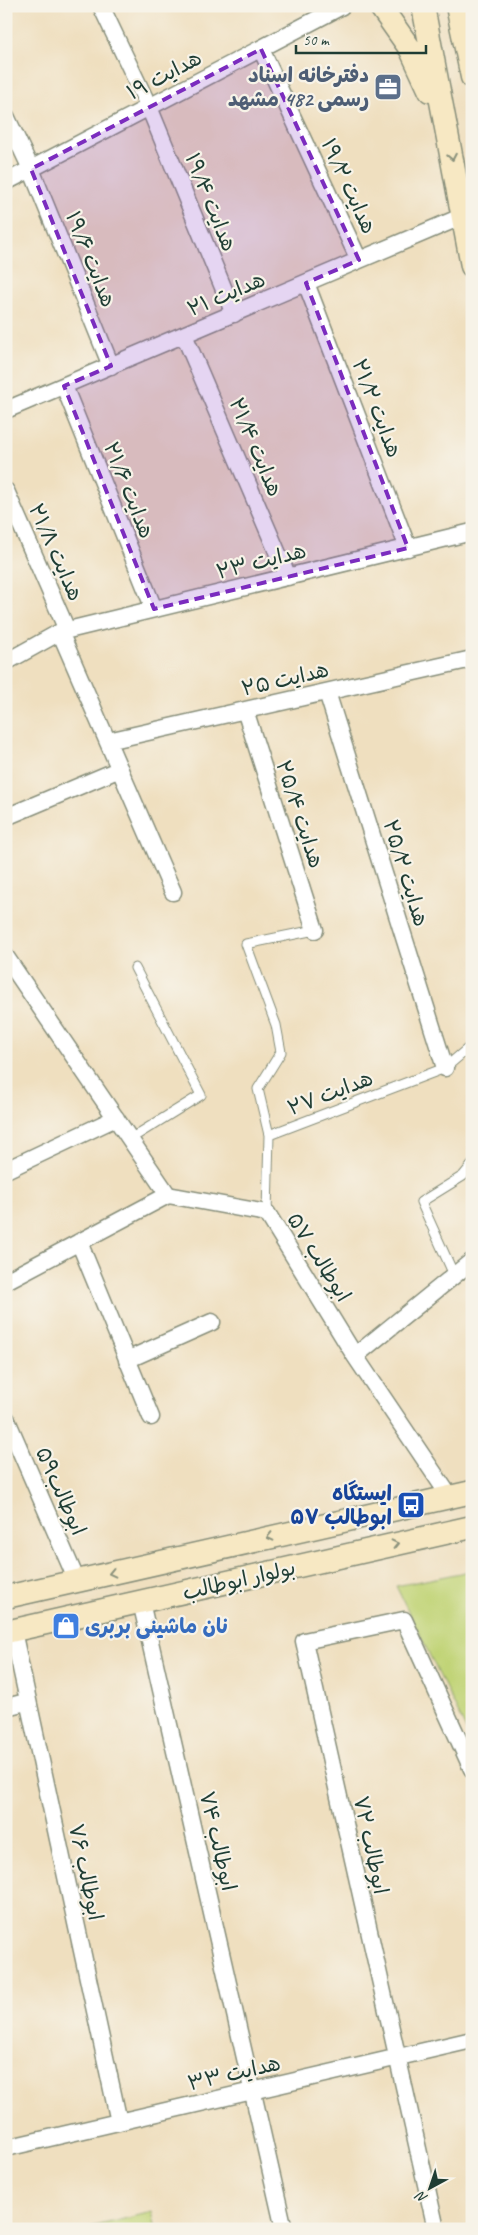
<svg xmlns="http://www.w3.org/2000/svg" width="478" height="2235" font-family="Caveat,'Playpen Sans Arabic',sans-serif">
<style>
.green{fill:#c1d477;stroke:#708856}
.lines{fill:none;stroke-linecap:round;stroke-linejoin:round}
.lane-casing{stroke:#878e7a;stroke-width:11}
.street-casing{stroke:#878e7a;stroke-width:19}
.secondary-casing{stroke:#878e7a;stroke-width:25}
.lane{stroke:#fff;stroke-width:9}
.street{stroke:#fff;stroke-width:16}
.secondary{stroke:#f7e8c3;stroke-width:22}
.oneway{stroke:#8b927c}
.marked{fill:#7b2cbf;fill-opacity:0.2;stroke:#7b2cbf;stroke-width:4;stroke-dasharray:10 6;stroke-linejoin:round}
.labels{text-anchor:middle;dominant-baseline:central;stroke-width:4.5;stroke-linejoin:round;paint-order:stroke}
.street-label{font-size:21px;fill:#1f3d34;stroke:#f7f3e8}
.service-label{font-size:21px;font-weight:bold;fill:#4e5e75;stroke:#f7f3e8;text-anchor:end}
.transit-label{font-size:21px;font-weight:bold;fill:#164399;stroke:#f7f3e8;text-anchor:end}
.shop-label{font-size:21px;font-weight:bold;fill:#366cbe;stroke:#f7f3e8;text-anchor:start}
</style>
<rect width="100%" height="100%" fill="#f7f3e8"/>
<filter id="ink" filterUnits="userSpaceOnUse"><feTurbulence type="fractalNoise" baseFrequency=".02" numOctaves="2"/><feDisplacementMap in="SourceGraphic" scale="10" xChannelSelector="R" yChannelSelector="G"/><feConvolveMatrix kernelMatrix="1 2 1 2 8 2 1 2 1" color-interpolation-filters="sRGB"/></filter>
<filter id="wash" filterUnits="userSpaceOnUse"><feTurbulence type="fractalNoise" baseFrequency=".0096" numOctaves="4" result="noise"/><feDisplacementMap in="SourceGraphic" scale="20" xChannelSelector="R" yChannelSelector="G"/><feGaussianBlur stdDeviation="1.12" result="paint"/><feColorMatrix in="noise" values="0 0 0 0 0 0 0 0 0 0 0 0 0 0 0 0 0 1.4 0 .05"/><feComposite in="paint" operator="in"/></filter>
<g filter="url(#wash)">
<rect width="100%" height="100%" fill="#efdfbf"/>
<path class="green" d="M470 1571 472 1575V1742L396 1586Z
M152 2212 156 2229H83Z"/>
</g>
<g filter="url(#ink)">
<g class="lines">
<defs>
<path id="lane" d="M269 1135 258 1089 281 1052 276 1025 246 944 315 930
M130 1139 201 1095 135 968
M267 1213 269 1135 445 1068 472 1045
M454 1275 421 1202 463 1176 472 1165"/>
<path id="street" d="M101 6 149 107 234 314
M261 49 359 260
M6 116 31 169 111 366
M6 182 342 6
M306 283 408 548
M184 335 288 577
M64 386 154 609
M6 410 463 216
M6 491 67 630
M60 632 173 892
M6 662 60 632 472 532
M327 692 445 1068
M245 710 315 930
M108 741 472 659
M6 817 120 769
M6 957 168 1195 267 1213 355 1356 450 1497
M6 1170 116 1118
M79 1242 151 1417
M6 1281 168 1195
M355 1356 472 1261
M127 1360 212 1322
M6 1418 77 1581
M141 1602 284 2229
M13 1631 119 2122
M6 1707 26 1702
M6 2148 472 2040
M436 2229 304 1641 404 1620 472 1769"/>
<path id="secondary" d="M380 6 411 50 430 91
M423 6 472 266
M457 6 472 77
M6 1597 472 1492
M6 1632 472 1527"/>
</defs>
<use href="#lane" class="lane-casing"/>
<use href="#street" class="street-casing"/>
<use href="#secondary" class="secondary-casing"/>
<use href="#lane" class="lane"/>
<use href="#street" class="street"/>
<use href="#secondary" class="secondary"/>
</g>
<defs><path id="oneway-chevron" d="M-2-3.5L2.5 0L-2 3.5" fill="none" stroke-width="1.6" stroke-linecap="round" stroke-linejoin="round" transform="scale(1.25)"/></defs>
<g class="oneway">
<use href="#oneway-chevron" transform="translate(452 157) rotate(79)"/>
<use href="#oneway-chevron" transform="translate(270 1537) rotate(167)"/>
<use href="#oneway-chevron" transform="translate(395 1544) rotate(-13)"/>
<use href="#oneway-chevron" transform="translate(112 1573) rotate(167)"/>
</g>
</g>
<path class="marked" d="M261 49 359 260 306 283 408 548 154 609 64 386 111 366 31 169Z"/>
<defs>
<symbol id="office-square" viewBox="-11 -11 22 22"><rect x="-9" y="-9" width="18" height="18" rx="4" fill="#5c6f8a" stroke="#f7f3e8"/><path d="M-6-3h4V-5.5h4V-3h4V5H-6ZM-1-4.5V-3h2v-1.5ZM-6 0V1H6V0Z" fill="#fff"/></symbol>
<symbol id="bus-square" viewBox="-11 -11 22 22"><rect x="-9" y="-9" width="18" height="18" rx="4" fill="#1a4fb4" stroke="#f7f3e8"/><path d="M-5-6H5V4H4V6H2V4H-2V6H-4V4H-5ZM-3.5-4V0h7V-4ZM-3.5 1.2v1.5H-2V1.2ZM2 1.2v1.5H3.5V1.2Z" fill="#fff"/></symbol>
<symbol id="shop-square" viewBox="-11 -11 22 22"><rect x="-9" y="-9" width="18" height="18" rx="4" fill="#3f7fe0" stroke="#f7f3e8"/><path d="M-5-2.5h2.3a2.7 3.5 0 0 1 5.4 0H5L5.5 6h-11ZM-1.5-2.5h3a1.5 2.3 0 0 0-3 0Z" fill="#fff"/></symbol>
</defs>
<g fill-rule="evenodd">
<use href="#office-square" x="372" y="71" width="32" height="32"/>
<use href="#bus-square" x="395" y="1489" width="32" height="32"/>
<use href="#shop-square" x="50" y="1610" width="32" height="32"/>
</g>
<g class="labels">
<g class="street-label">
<text transform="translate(164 75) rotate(-28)">هدایت ۱۹</text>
<text transform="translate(349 186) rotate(65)">هدایت ۱۹/۲</text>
<text transform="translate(211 202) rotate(68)">هدایت ۱۹/۴</text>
<text transform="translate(91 259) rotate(68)">هدایت ۱۹/۶</text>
<text transform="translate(226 294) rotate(-23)">هدایت ۲۱</text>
<text transform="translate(377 408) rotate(69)">هدایت ۲۱/۲</text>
<text transform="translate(256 447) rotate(67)">هدایت ۲۱/۴</text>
<text transform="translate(129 490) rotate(68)">هدایت ۲۱/۶</text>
<text transform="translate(56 552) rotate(66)">هدایت ۲۱/۸</text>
<text transform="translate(261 561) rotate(-14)">هدایت ۲۳</text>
<text transform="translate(285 679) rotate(-13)">هدایت ۲۵</text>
<text transform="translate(300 814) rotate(72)">هدایت ۲۵/۴</text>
<text transform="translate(406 873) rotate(73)">هدایت ۲۵/۲</text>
<text transform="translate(330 1093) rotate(-21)">هدایت ۲۷</text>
<text transform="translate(319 1257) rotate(58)">ابوطالب ۵۷</text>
<text transform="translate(61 1491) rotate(66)">ابوطالب۵۹</text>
<text transform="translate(239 1580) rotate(-13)">بولوار ابوطالب</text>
<text transform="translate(218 1841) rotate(77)">ابوطالب ۷۴</text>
<text transform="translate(371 1845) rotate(78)">ابوطالب ۷۲</text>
<text transform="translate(86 1872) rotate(78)">ابوطالب ۷۶</text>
<text transform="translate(234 2073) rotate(-13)">هدایت ۳۳</text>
</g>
<g class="service-label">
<text x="369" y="75">دفترخانه اسناد<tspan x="369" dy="24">رسمی 482 مشهد</tspan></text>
</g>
<g class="transit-label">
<text x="392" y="1493">ایستگاه<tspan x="392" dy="24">ابوطالب ۵۷</tspan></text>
</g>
<g class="shop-label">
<text x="85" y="1626">نان ماشینی بربری</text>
</g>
</g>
<rect width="478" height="2235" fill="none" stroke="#f7f3e8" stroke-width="25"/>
<g transform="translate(430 2188) rotate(220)" stroke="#f7f3e8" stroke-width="4" paint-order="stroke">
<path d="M0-4L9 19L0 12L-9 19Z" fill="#1f3d34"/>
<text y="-8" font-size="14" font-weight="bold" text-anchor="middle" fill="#1f3d34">N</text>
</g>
<path d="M296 45v8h130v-8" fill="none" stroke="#1f3d34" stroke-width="2.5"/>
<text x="303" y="45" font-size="15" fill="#1f3d34" stroke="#f7f3e8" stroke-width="4" paint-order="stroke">50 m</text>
</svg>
